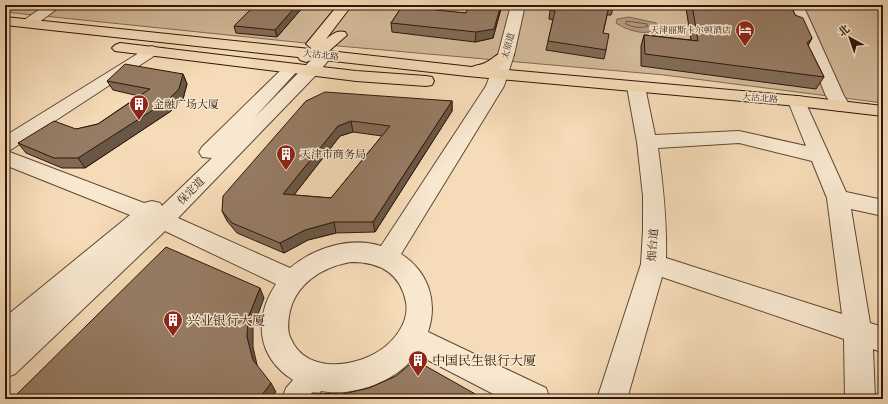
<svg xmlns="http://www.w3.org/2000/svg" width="888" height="404" font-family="'IM FELL French Canon','Noto Serif SC',serif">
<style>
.green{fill:#d3ba9a;stroke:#816852}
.water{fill:#b2987c;stroke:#7e644e}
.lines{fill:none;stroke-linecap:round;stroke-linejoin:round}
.shore{stroke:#705743;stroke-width:1}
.minor-casing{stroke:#604735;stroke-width:2}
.major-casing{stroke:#2f160a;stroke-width:2}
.minor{fill:#f8e8d0;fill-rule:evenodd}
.major{fill:#f5dbb7;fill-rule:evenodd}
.wall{fill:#816b56;stroke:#2f160a;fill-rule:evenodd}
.shaded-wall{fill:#695746;stroke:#2f160a}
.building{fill:#967c64;stroke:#2f160a;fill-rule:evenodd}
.labels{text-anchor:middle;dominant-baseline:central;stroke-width:3;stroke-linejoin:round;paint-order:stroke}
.far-poi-label{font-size:9px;fill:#2f160a;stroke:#f8e8d0;text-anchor:end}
.far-street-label{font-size:9px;fill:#2f160a;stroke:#f8e8d0}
.poi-label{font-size:11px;fill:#2f160a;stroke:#f8e8d0;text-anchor:start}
.street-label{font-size:11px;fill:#2f160a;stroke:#f8e8d0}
.near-poi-label{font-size:13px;fill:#2f160a;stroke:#f8e8d0;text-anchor:start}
</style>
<rect width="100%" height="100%" fill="#f5dbb7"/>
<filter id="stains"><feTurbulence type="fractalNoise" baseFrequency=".005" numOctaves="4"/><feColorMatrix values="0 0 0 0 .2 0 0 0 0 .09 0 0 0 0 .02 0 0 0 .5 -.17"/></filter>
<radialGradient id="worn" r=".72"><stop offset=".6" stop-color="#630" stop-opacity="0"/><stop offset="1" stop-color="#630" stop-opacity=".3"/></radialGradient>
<path class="green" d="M5 5H883V103L664 75 305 43 5 12Z"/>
<path class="water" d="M629 17 656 23 658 27C649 38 626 30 616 23L617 19Z"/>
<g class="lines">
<path class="shore" d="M627 21 647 24 648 26C640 29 633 27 626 24Z"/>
<defs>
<path id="minor" d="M46 5H62L34 26 29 27 24 26 22 23 24 20Z
M511 5H525L514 55 504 86 401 254C429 272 438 302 428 332L546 388 550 399H503L416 354C397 382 353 397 321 391L315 399H282L286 388 293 380C257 357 253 319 276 284L165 231 15 374 5 378V317L130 215 5 165V136L147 48 152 46 157 48 160 51 157 54 12 149 7 151 144 203 152 201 160 203 162 206 212 158 202 157 199 152 202 147 285 66 291 64 297 66 299 69 253 119 318 53 324 51 330 53 332 56 317 74 178 218 290 268C314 248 350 236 381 246L486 86 498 55ZM351 262C379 262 400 272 406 302 409 319 399 335 386 346 361 367 307 376 291 339 287 332 288 323 289 316 294 284 322 267 351 262Z
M789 5H803L844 96 850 106 847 110 841 111 835 110 826 96Z
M636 82 642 83 645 87 655 135 739 131 806 146 788 101 791 97 797 96 803 97 846 192 883 200V216L851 209 870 323 883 327V353L873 349 875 399H845L844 339 662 277 627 399H597L641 264 643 230V196L637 142 627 87 630 83ZM739 143 812 161 827 198 842 314 666 258C667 220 663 185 658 148Z"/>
<path id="major" d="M338 5H352L326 39C333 34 337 30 345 32L347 35 329 51 472 67C476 65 481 65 485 63 495 58 500 49 512 52L514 55 498 69 797 96 883 106V116L797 106 467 76 315 59 306 62 300 60 298 57 5 25V17L310 49 311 48 306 44Z
M120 43 356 71 426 76 432 77 434 81 432 85 426 86 356 81 115 51 112 48 115 45Z"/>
</defs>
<use href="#minor" class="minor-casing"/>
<use href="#major" class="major-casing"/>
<use href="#minor" class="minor"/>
<use href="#major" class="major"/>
</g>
<path class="wall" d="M403 5H442L440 11 466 13 469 5H502L493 38 475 42 392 32 391 23Z
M614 5 611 15H607L603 33 606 50 604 59 546 50 553 20 549 19 550 10Z
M658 5H791L795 15 812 38 808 45 824 77 816 89 641 66V46L644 35 691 40 686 8Z
M303 7 277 37 236 33 234 26Z
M183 74 187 84 183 99 171 111 85 168H62L26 153 18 143 98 124 139 96 113 90 107 81Z
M306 101H452V111L375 232 336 233 308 240 284 253 237 233 227 221 222 211ZM353 132 382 136 331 198 294 195 340 136Z"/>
<path class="shaded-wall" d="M297 5H303V7L277 37 275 30Z
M438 5H442L436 20V10Z
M501 5H502L493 38 475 42 476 32Z
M812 38 806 50 807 43Z
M183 74 187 84 183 99 171 111 85 168 78 158Z
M452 101V111L375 232 373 222Z
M351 121 353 132 340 136 286 205 283 194 338 126Z
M334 222 336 233 308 240 284 253 280 243 305 230Z
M260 288 264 298 253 328V347L258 369 253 360 247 337 248 318Z
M271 383 276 392 270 399H259Z"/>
<path class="building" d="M255 5H297L275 30 234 26Z
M403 5H438L436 10 466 13 469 5H501L494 29 476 32 391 23Z
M552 5H614V6H609L603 33 609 34 606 50 548 41 555 11 550 10Z
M692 5H791L795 15 803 18 812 38 807 43 824 77 645 54 644 35 698 41Z
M125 64 183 74 179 89 167 101 78 158H54L18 143 54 121 76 129 98 124 150 89 107 81Z
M325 92 452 101 373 222H334L305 230 280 243 232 223 222 211 223 196 306 101ZM351 121 390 126 331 198 283 194 338 126Z
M166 247 260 288 248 318 247 337 253 360 271 383 259 399H12Z
M415 360 484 399H307L312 393 343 394 369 388 396 376Z"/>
<defs>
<symbol id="hotel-pin" viewBox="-11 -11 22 30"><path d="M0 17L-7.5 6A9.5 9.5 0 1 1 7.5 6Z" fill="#8f2418" stroke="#f8e8d0"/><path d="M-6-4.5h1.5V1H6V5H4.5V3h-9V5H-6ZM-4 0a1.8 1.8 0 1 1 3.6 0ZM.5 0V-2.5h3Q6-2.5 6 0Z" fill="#fff"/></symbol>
<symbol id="building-pin" viewBox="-11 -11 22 30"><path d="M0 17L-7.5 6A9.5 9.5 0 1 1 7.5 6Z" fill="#8f2418" stroke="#f8e8d0"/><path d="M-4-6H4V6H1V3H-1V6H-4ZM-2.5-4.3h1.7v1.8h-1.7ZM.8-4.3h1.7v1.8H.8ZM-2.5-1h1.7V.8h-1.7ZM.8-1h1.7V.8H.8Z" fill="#fff"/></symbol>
</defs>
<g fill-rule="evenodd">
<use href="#hotel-pin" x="734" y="19" width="22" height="30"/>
<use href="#building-pin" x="128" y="93" width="22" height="30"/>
<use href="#building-pin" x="275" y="143" width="22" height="30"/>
<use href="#building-pin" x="162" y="309" width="22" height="30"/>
<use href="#building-pin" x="407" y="349" width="22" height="30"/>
</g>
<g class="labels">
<g class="far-poi-label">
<text x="731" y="30">天津丽斯卡尔顿酒店</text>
</g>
<g class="far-street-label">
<text transform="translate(508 46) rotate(-75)">太原道</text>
<text transform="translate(321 55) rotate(6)">大沽北路</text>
<text transform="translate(760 98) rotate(5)">大沽北路</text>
</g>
<g class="poi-label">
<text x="153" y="104">金融广场大厦</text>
<text x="300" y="154">天津市商务局</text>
</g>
<g class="street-label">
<text transform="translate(191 191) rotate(-45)">保定道</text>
<text transform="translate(653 245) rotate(-86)">烟台道</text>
</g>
<g class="near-poi-label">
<text x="187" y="320">兴业银行大厦</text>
<text x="432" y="360">中国民生银行大厦</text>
</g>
</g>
<rect width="888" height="404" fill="none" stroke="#f5dbb7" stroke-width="20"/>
<rect x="6" y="6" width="876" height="392" fill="none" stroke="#2f160a" stroke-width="2"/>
<rect x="10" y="10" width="868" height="384" fill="none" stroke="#2f160a"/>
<g transform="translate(850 38) rotate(320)" stroke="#f8e8d0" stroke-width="3" paint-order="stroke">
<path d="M0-3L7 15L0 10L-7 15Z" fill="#2f160a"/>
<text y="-6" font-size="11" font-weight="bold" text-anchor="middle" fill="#2f160a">北</text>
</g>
<rect width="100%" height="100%" filter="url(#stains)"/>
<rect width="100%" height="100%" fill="url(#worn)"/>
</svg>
